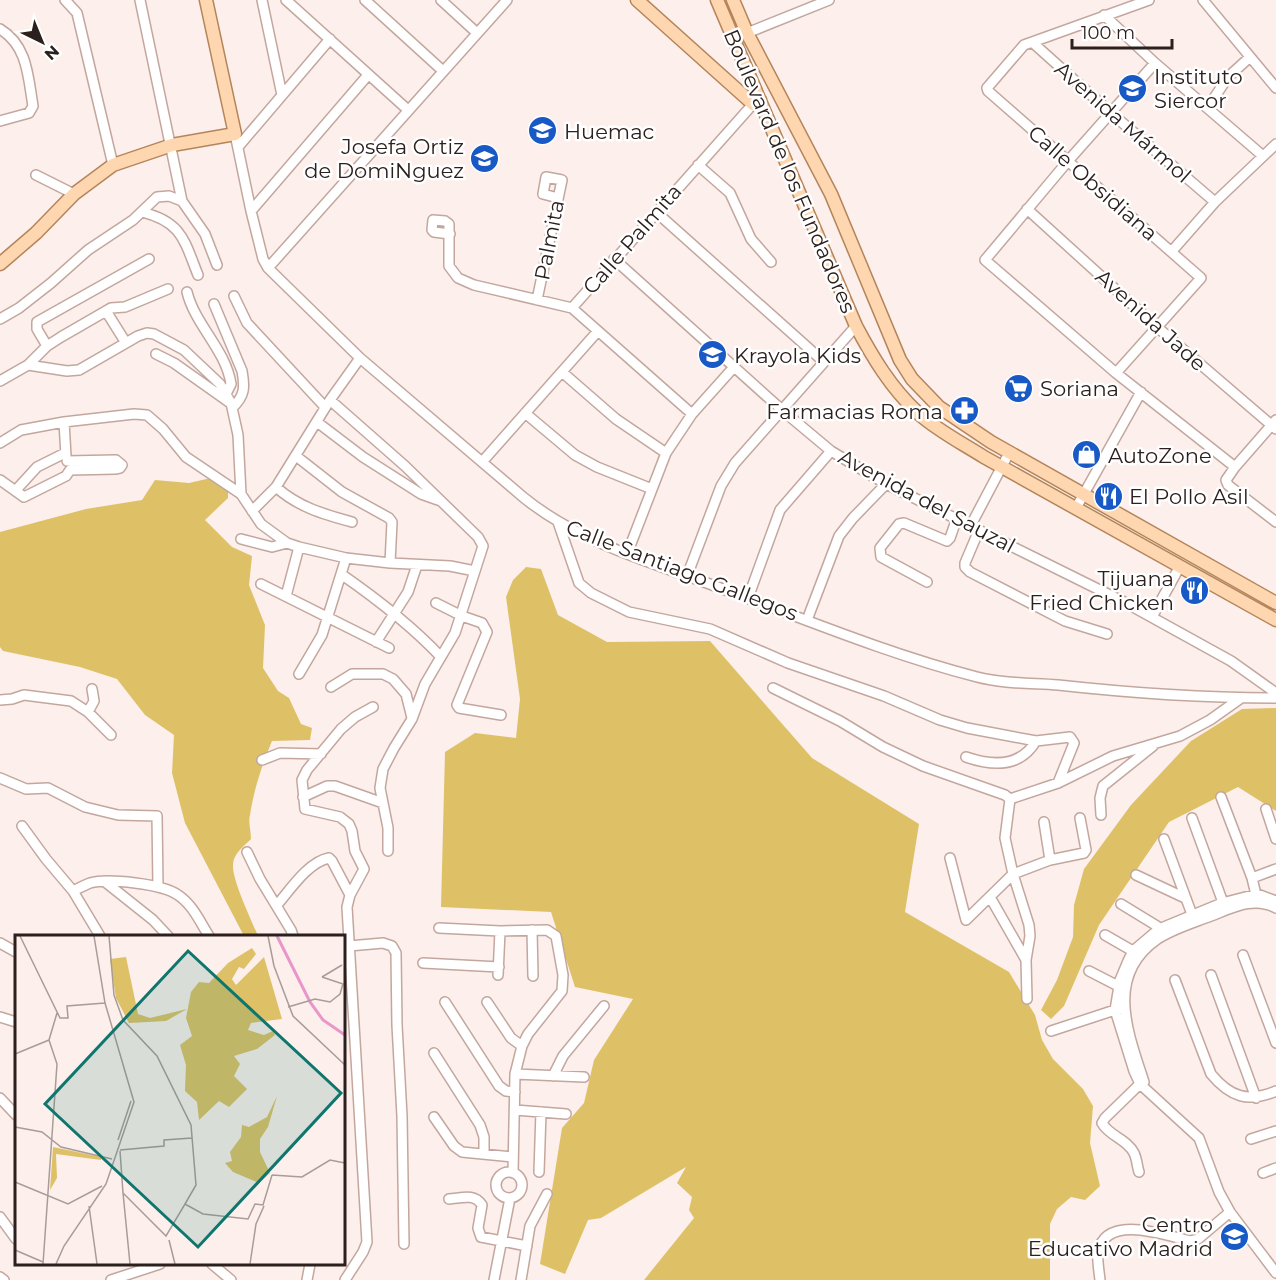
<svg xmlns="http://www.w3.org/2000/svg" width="1276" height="1280" font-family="Montserrat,sans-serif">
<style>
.green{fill:#dec167}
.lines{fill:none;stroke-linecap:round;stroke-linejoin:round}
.minor-casing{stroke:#c3a79e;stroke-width:12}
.major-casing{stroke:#b4855b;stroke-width:15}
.minor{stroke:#fff;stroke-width:9}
.major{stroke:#fed7b1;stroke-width:12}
.labels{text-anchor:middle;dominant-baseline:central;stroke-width:5;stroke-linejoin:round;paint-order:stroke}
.poi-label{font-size:21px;fill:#2b201d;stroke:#fff;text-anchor:start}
.street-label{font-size:21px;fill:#2b201d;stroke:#fff}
.inset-river{fill:none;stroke:#e997ca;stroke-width:3}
.inset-road{fill:none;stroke:#a89c99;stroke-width:1.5}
.view{fill:#0f766e;fill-opacity:0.15;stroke:#0f766e;stroke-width:3}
.inset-edge{fill:none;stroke:#2b201d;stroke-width:3}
</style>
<rect width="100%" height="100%" fill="#fcefec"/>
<path class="green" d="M215 477 228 486V498L205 520 232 547 252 556 249 585 265 625 263 668 278 691 289 698 301 724 312 728 310 740 272 741C262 765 254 789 250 815 248 822 251 831 251 839 244 846 233 854 233 865 232 880 252 921 258 936H244L185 823 172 773 174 735 145 715 117 679 80 667 3 651 0 647V532L86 509 142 500 155 480 189 483Z
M526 567 541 569 558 615 607 642 710 641 812 758 919 824 905 912 1009 972 1035 1015 1042 1040 1053 1059 1083 1089 1093 1106 1090 1143 1100 1186 1085 1200 1071 1197 1057 1209 1050 1224V1280H644L694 1218 689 1210 692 1197 677 1183 686 1167 601 1218 588 1220 565 1274 540 1264 562 1128 584 1103 594 1060 633 999 575 987 551 912 441 907 445 752 475 733 516 738 520 699 506 597 513 580Z
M1276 708V811L1238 787 1169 822 1099 925 1064 1006 1051 1019 1041 1010 1057 980 1073 937 1074 905 1084 869 1131 805 1191 741 1242 709Z"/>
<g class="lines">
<defs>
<path id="minor" d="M65 0 77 13 113 165
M140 0 182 201 205 234 217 265
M262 0 282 95
M286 0 408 110
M365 0 443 71
M441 0 477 33
M1203 0 1276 88
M1104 15 1155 63 1263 156
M0 29C28 46 28 77 33 106L29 113 0 121
M747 33 829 0
M1032 42 1111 113 1215 202
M1155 63 1068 161 985 260 1116 373 1235 467
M1208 107 1228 77 1250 57
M235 134 251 211 263 259 268 268 360 358 523 497C578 542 650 562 715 586 802 618 888 654 977 677 1004 684 1031 683 1058 685 1131 693 1203 698 1276 698
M238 147 330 39
M698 165 730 193 751 239 771 262
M36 175 74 194
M1027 209 1157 327 1276 429
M251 211 368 75
M142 212C182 222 184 240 198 275
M656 212 824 362
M450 234 434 232 432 230 433 220 445 221 449 224V266L458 278 474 285 572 308 692 414
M1172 251 1215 202 1276 144
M614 259 782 410 831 451 886 484 1126 603 1231 661 1276 693
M268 268 507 0
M187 292C195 325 226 350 231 384L226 394
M234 296 247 323 325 407
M537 300 562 180 546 177 543 194 558 198
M214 304 242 371C245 387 245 396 232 408
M572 308 753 104
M106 311 126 343
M0 319 19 308 51 283 88 250 133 220 157 197 169 196 182 201
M47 346 37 329V322L149 259
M156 354 174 363 229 402
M28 365 67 371 79 370 138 336 147 333 154 334 184 350 220 384 231 403 238 435 241 494
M562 372 616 419 666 453
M1116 373 1201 278 988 91 987 88 1024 45 1149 0
M0 381 28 365 47 346 61 337 106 311 111 308 125 307 168 289
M330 400 405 466 478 537 483 546 455 633 425 684 412 719 394 748 383 769 380 788 388 828V851
M525 413 575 455 597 467 652 489
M1276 420 1235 467 1226 480 1228 485 1276 522
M64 422 66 456
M317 422 363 457 421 494 438 500
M0 443 21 430 64 422 134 414 147 415 163 429 186 457 241 494 261 524 287 543 299 547 346 558 390 563 450 566 475 571
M296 456 342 492 389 518 392 522 390 563
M482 462 598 331
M0 480 24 497 66 476 70 470 115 469 120 468 122 465 116 460 67 461
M276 487C298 507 323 514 352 522
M16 490 37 467 65 453
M1076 508 1141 392
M252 511 276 487 330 400 360 358
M558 522 579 583 591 593 629 612 710 629 788 663 884 696 940 720 967 728 1036 741 1070 737 1074 743 1058 783
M971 525 1009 453
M979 530 965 563V567L970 572 1065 621 1107 634
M241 539 272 547 287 543
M627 554 666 453 692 414 734 367
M341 574C377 599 411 625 441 657
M687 576 721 486 735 463 856 326
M927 582 881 557 880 548 899 524 904 523 947 541 950 538 957 518
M261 584 389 648
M286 596 299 547
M748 598 780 510 831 451
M436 603 462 616 482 623 487 632 457 705 459 708 501 715
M1152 617 1180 566
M807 620 839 536 853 518 886 484
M376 642 408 592 417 565
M299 674 322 635 346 558
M331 687 352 674H383L393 679 406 694 412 718
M773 688 840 721 883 747 923 766 1005 795 1010 799
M0 700 12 699 24 695 71 701 88 712 111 735
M88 712 94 701 92 689
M966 757C992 766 1020 768 1036 741
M262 760 280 753 321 754
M0 778 26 789 48 788 85 807 118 815 157 816 158 887
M303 797 327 786H335L383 803
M1221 797 1252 878 1257 899
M1010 799 1058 783 1113 756 1180 736 1210 720 1241 698
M1010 799 1005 838 1013 874 1029 925 1030 936 1026 960 1027 999
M1266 809 1276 839
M1101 815 1100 798 1103 786 1153 746
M1192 818 1225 908
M1044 822 1050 860
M22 826 46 859 73 891 100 936
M1164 839 1194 920
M247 852 260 879 291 930 293 936
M950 858 966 920 1013 874 1050 860 1084 853 1086 850 1080 818
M1136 875 1185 898
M1252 878 1276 869
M104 881 153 920 168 936
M73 891C79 888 85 885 90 883 108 878 163 884 178 895 193 905 200 922 209 936
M990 897 1026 960
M1276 901 1257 894 1222 903 1159 929 1133 951 1128 961 1120 980 1115 1010 1134 1071 1140 1084 1199 1138 1219 1192 1230 1212 1276 1273
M1121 904 1157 926 1162 934
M277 905C290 890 308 862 329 858L332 861 350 895
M439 928 500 931 547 930 556 936 563 975 562 991 528 1034 522 1046 515 1074 513 1173
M532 930 533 976
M1105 935 1138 954
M0 943 16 952
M349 946 383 943 392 946 396 953 397 1025 402 1116 404 1244
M1243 955 1276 1043
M423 963 499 967
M1089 971 1122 988
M498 975 500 931
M1211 975 1256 1098
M1175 980 1211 1074C1230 1097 1248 1103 1276 1091
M445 1002 499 1086 506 1091 515 1092
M487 1002 511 1038 522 1046
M0 1017 16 1022
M1051 1031 1121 1008
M434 1053 480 1125 484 1137V1154
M515 1074 584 1077
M553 1076 563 1056 604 1006
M1144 1082C1128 1033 1105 976 1156 940 1172 929 1193 923 1211 916 1232 908 1254 896 1276 908
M0 1098 16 1115
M515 1110 566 1114
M434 1117 454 1146 462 1152 513 1157
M1251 1139 1276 1131
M539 1172 541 1112
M1139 1172C1137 1166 1137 1159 1134 1153 1127 1139 1109 1136 1102 1123L1105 1118 1143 1081
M496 1185a13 13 0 1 1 26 0a13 13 0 1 1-26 0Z
M1263 1173 1276 1168
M449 1199C462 1198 474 1193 482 1205L478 1228 481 1237 527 1246
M0 1217 16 1239
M212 1264 231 1280
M0 1277 4 1280
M111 1280 160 1264
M307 1280 310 1264
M345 1280 363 1252 367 1242 347 907 350 895 364 869 355 851 352 831 349 824 340 817 305 809 302 780 307 770 341 729 355 717 373 707
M494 1280 510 1198
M521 1280 530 1226 547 1194
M1100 1280C1099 1271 1097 1260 1098 1252 1106 1213 1165 1235 1190 1241L1198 1239 1230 1212"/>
<path id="major" d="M637 0 753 104 760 100
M717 0 856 326C873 358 891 388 918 413 938 431 962 443 984 457L1276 620
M733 0 747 33 831 194 900 360 912 379 939 407 991 442 1276 603
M0 264 36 233 74 194 113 165 172 145 235 134 206 0"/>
</defs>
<use href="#minor" class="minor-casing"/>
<use href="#major" class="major-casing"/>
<use href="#minor" class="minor"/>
<use href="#major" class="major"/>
</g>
<defs>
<symbol id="school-disc" viewBox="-11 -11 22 22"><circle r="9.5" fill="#1859c5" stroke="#fff"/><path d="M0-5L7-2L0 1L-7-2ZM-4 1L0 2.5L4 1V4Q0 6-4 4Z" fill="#fff"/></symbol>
<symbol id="supermarket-disc" viewBox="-11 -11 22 22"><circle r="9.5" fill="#1859c5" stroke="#fff"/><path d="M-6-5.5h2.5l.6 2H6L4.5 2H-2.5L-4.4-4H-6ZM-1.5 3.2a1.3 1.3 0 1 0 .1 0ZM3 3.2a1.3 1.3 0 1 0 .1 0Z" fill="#fff"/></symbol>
<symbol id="pharmacy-disc" viewBox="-11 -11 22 22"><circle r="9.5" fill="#1859c5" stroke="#fff"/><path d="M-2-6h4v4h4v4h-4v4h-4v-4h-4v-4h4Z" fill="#fff"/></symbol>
<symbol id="shop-disc" viewBox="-11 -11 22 22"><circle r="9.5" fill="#1859c5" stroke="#fff"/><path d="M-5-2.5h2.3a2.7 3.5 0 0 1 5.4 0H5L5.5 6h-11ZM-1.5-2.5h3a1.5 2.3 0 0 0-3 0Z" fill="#fff"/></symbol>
<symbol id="restaurant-disc" viewBox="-11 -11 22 22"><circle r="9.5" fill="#1859c5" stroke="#fff"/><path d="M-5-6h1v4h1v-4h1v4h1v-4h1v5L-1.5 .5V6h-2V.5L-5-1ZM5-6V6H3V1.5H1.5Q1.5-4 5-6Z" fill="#fff"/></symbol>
</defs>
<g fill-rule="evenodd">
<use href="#school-disc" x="1116" y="72" width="33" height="33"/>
<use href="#school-disc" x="526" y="114" width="33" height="33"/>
<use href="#school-disc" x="468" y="142" width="33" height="33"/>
<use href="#school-disc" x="696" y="338" width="33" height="33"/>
<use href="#supermarket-disc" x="1002" y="372" width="33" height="33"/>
<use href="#pharmacy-disc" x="948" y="394" width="33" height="33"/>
<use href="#shop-disc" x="1070" y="438" width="33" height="33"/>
<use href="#restaurant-disc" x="1092" y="480" width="33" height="33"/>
<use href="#restaurant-disc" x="1178" y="574" width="33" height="33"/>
<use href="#school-disc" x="1218" y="1220" width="33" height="33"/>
</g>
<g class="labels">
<g class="poi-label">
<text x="1154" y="76">Instituto<tspan x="1154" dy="24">Siercor</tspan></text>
<text x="564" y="131">Huemac</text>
<text x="464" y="146" text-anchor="end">Josefa Ortiz<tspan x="464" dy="24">de DomiNguez</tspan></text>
<text x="734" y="355">Krayola Kids</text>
<text x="1040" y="388">Soriana</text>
<text x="943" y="411" text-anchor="end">Farmacias Roma</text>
<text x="1108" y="455">AutoZone</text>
<text x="1129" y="496">El Pollo Asil</text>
<text x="1174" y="578" text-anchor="end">Tijuana<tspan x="1174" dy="24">Fried Chicken</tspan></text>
<text x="1213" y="1224" text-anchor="end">Centro<tspan x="1213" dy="24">Educativo Madrid</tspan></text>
</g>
<g class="street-label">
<text transform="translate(1123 122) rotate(41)">Avenida Mármol</text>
<text transform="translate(790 171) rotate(67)">Boulevard de los Fundadores</text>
<text transform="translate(1093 183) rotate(41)">Calle Obsidiana</text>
<text transform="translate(632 239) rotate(-49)">Calle Palmita</text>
<text transform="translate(549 240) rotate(-79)">Palmita</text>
<text transform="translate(1151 320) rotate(42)">Avenida Jade</text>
<text transform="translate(927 501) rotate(28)">Avenida del Sauzal</text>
<text transform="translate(682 570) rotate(21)">Calle Santiago Gallegos</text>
</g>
</g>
<g transform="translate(15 935)">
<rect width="330" height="330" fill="#fcefec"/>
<path d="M237 13 241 19 229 34 224 32 217 44 221 50 249 22 267 84 236 88 233 95 249 100 258 96 260 100 242 114 219 121 225 129 219 141 232 154 214 172 204 166 184 185 182 167 170 156 171 130 165 110 177 101 171 83 176 57 184 47 194 48 213 28ZM111 22 123 79 135 83 172 74 151 86 114 88 101 63 95 24ZM262 161 253 192 245 204V217L255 238 244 248 218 237 210 228 217 226 215 217 226 202 227 190 234 192 252 182ZM38 212 86 222V225L41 219 42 243 35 255Z" fill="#dec167"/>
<path class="inset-river" d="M262 1 295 67 308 85 330 100"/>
<path class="inset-road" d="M5 1 45 83H53L52 71 90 68M94 1 99 60 108 85 142 121 176 190 181 250 170 269M253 1 259 31 278 81 330 130M307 42 327 30M273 72 300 64 315 67 325 59 328 49 307 42M34 105 42 78M0 119 34 105M0 192 27 197 46 212 97 224M103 205 116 166M105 215 149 211V205L177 203M105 216 108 258 151 301 170 269 188 279 233 284 240 269 248 270 257 240M257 240 287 242 315 225 330 228M0 247 53 269 87 251M108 258 115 329M74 271 82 329M154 305 160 329M0 315 28 327M28 329 42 129 34 105M41 329 49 311 91 249 119 167 90 68 79 1M235 329 241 289 249 271"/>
<path class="view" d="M173 16 326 158 183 312 30 169Z"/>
<rect width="330" height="330" class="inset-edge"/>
</g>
<g transform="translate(42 42) rotate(137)" stroke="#ffffff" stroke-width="4.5" paint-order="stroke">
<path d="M0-4.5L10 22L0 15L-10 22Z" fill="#2b201d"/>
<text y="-9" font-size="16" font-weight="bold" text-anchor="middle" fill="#2b201d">N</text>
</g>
<path d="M1072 39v9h100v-9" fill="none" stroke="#2b201d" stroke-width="3"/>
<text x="1081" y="39" font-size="18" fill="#2b201d" stroke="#ffffff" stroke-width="4.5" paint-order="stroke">100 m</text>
</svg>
